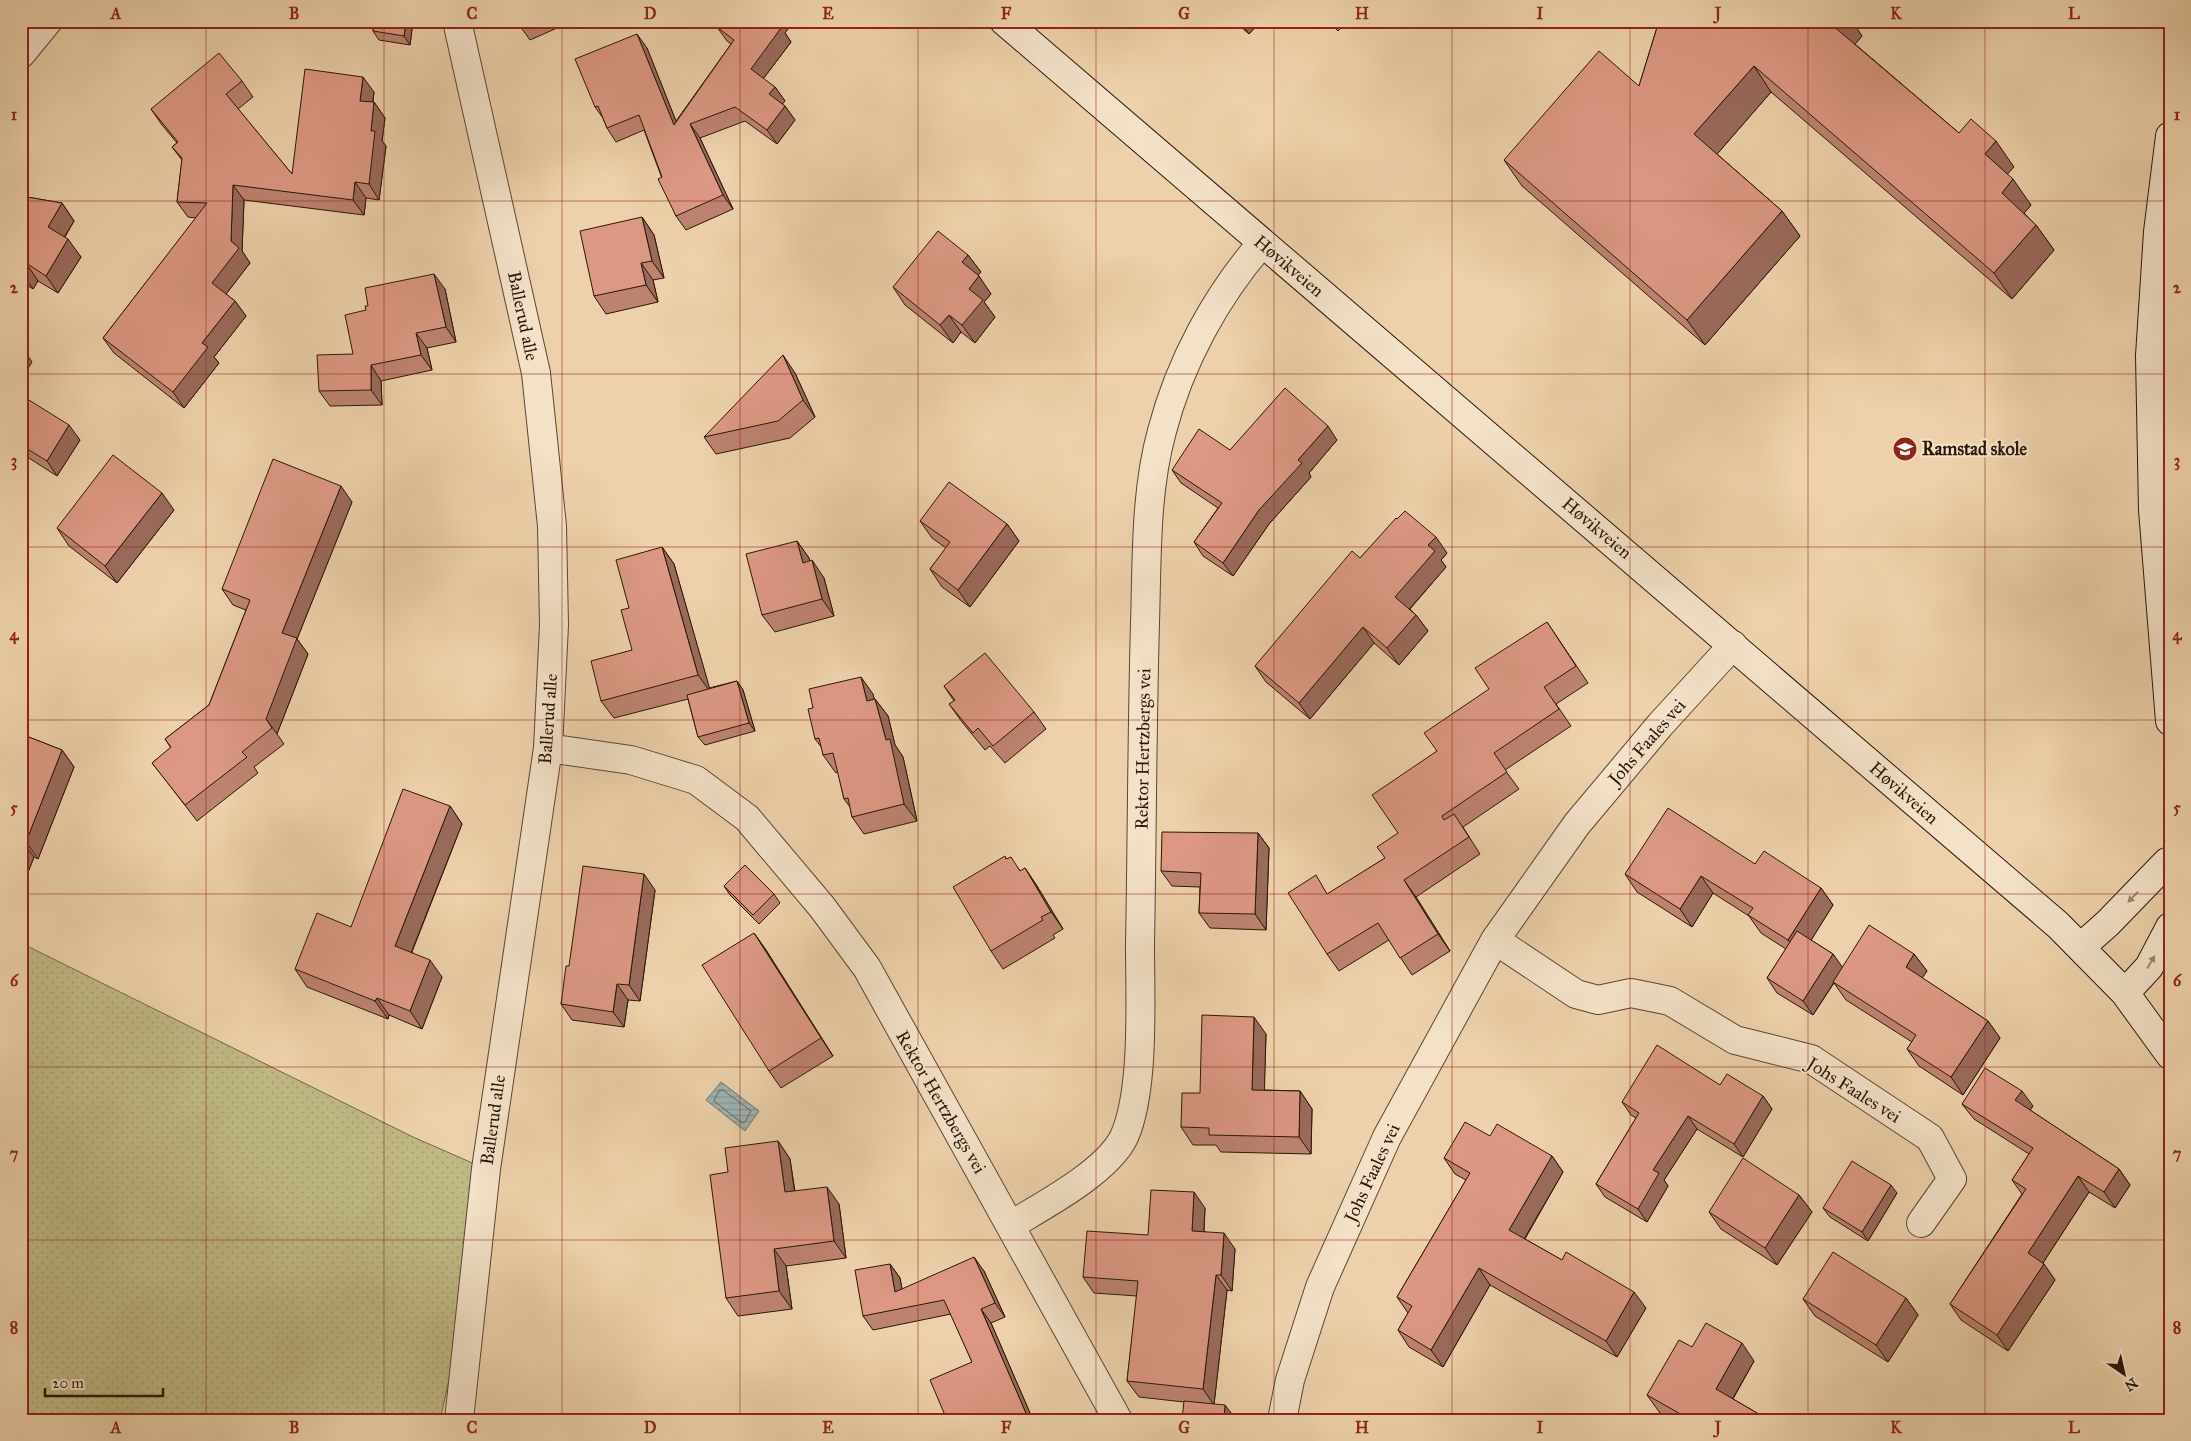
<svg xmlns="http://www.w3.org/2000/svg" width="2191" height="1441" font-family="'IM FELL Great Primer',serif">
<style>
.grass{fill:url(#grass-dots);stroke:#746846}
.water{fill:url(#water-rules);stroke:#6f756f}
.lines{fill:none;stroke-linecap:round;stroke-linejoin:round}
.shore{stroke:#63665e;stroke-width:1}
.minor-casing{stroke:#5a4630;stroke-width:30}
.secondary-casing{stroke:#291707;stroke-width:30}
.minor{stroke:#f3e1c8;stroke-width:28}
.secondary{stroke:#f3e1c8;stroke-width:28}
.wall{fill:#bd8371;stroke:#291707}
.shaded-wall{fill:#9a6a5c;stroke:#291707}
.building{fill:#dc9883;stroke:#291707}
.oneway{fill:#988671}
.grid{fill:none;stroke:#8f2418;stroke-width:1;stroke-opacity:0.55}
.labels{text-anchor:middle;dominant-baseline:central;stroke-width:4;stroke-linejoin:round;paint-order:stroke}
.street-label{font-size:18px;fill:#291707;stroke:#f3e1c8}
.poi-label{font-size:18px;font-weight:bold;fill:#291707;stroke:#f3e1c8;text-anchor:start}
.neatline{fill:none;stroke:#8f2418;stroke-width:2}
.grid-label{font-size:16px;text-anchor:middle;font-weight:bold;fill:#8f2418}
</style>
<defs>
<pattern id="grass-dots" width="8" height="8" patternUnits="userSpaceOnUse" patternTransform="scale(1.25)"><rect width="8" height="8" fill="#bfb984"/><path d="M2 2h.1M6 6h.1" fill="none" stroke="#a49e70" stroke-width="1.8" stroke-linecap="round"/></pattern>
<pattern id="water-rules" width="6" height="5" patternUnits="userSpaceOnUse" patternTransform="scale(1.25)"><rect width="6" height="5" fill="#9db4b4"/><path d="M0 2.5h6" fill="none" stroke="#879a99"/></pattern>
</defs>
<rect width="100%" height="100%" fill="#edd1aa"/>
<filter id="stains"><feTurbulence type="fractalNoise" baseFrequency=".004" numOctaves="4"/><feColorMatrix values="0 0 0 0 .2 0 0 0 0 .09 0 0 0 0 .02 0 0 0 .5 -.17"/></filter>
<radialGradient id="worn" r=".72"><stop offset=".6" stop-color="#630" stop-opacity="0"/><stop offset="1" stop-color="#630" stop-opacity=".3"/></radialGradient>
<path class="grass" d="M21 943 413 1137 486 1169 476 1260 440 1420H21Z"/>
<path class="water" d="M721 1082 759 1111 745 1131 706 1100Z"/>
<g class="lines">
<path class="shore" d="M720 1090H723L751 1111 745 1122 742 1123 714 1101Z"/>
<defs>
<path id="minor" d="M457 21 536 373 552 526 554 625 548 748 486 1169 459 1420
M21 54 48 21
M548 748 631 760 696 780 747 818 822 907 867 968 1118 1420
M1495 940 1576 994 1598 1000 1631 993 1670 1001 1735 1040 1811 1059 1930 1138 1952 1179 1921 1223
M1011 1225C1044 1205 1107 1172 1124 1137 1145 1091 1140 997 1140 945 1142 838 1142 730 1145 623 1147 560 1145 492 1162 431 1180 362 1216 296 1262 243
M1282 1420 1290 1380 1320 1287 1387 1137 1495 940 1577 824 1660 725 1733 645"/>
<path id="secondary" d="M1004 21 2058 925 2125 993 2170 1055
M2170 136 2158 232 2150 356 2153 510 2170 721
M2081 947 2108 923 2167 862
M2125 993 2149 967 2170 927"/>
</defs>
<use href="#minor" class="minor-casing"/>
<use href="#secondary" class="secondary-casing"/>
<use href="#minor" class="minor"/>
<use href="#secondary" class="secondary"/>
</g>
<path class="wall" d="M338 21H365V24Z
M374 21H413L410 45 379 40 373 31Z
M518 21H573L530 40 520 26Z
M1234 21H1261L1249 34Z
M1328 21H1348L1338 31Z
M1659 21H1852L1862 36 1855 44 1959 133 2014 167 2007 174 2031 205 2024 213 2036 225 2054 250 2012 299 1771 92 1717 154 1782 211 1800 236 1705 345 1522 186 1504 160 1639 86Z
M717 27 785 33 791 42 763 79 775 87 785 101 782 104 785 106 795 120 777 144 745 121 700 138 733 209 686 230 676 216 644 130 616 142 607 128 603 118 595 107 647 48 676 121 731 44 727 41Z
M242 81 253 97 238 109 292 174 374 92 373 102H374L385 118 382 141 386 146 379 200 366 198 364 215 244 200 242 251 250 263 226 294 235 301 246 316 214 357 219 363 184 408 114 353 103 338 196 218 188 217 177 202 182 160 172 147 177 143 162 125 151 109Z
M21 196 62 203 74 221 65 237 81 257 58 293 38 281 33 289 21 281Z
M642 217 654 235 664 278 653 280 658 302 606 314 594 296Z
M968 255 981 272 978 275 991 294 984 302 995 317 975 343 961 332 953 343 905 305 893 287Z
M445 289 456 342 427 348 432 370 381 381 382 405 330 406 319 391 353 354Z
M795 373 815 417 790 438 716 454 704 437Z
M21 395 80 440 57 476 21 453Z
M1337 440 1309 473 1311 477 1269 524 1233 576 1203 556 1194 542 1218 508 1181 483 1172 470 1230 450Z
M352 502 297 639 308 654 277 734 284 744 254 767 258 773 197 821 164 778 152 763 171 748 165 739 209 705 246 610 233 605 222 589Z
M174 510 117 583 69 546 57 528Z
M1397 519 1447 553 1441 560 1446 567 1410 609 1416 615 1428 631 1399 665 1374 643 1310 719 1266 682 1255 666 1360 558Z
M920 521 1007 524 1019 541 970 607 942 587 930 569 946 548 932 538Z
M797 541 809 558 810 561 824 578 834 616 775 632 762 615Z
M662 547 674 564 709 688 737 681 743 690 755 731 705 745 698 737 688 699 614 718 601 701 632 650 629 608Z
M1547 622 1588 683 1556 704 1571 726 1505 770 1519 789 1463 827 1480 854 1416 897 1450 951 1412 975 1389 940 1339 971 1327 954 1328 894 1385 858 1398 833 1437 751Z
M944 686 1034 712 1046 729 1005 763 990 746 985 750 962 722 949 704 954 701Z
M873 694 874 699H875L888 716 895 745 903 757 917 821 864 834 852 817 850 807 844 799 838 772 836 773 823 755 822 748 815 739Z
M21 734 62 750 74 767 38 859 34 857 21 890Z
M450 806 462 824 412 952 442 977 422 1029 389 1015 388 1019 307 987 295 969 351 927Z
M1258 833 1269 848 1266 930 1210 928 1199 913 1200 887 1172 886 1161 871Z
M1007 859 1021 871 1025 868 1037 886 1063 929 1053 935 1055 938 1003 969 991 951Z
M1755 864 1821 888 1833 905 1811 940 1833 954 1842 968 1914 954 1927 971 1922 978 1988 1021 2000 1038 1963 1095 1919 1066 1907 1049 1912 1042 1846 1000 1834 983 1813 1015 1777 993 1767 978 1786 949 1761 933 1749 916 1713 893 1692 927 1637 892 1625 874Z
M724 886 774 894 780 903 759 924 730 895Z
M655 890 640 1001 628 1000 624 1027 572 1020 561 1004 569 966Z
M754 933 766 950 833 1056 781 1088 769 1071Z
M1266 1034 1264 1090 1300 1091 1312 1109 1311 1154 1221 1152 1216 1145H1193L1181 1127 1200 1093Z
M1720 1085 1763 1096 1772 1109 1743 1157 1697 1129 1664 1180 1668 1186 1647 1222 1605 1197 1596 1184 1636 1118 1631 1115 1622 1102Z
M1962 1104 2033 1106 2030 1110 2119 1169 2130 1185 2115 1208 2089 1192 2043 1263 2055 1280 2008 1351 1961 1320 1950 1304 2022 1194 2012 1180 2029 1154 1974 1119Z
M1490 1136 1552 1156 1563 1172 1525 1239 1646 1308 1617 1357 1490 1285 1443 1367 1409 1347 1398 1330 1408 1313 1397 1297 1466 1180 1455 1174 1444 1158Z
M778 1141 790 1159 795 1191 839 1204 846 1258 786 1266 792 1309 738 1316 726 1298 728 1172Z
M1897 1193 1868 1241 1830 1217 1823 1208Z
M1799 1195 1812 1212 1777 1265 1721 1229 1709 1212Z
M1205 1208 1204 1231 1235 1249 1232 1291 1227 1290 1214 1404 1232 1414 1184 1402 1139 1397 1127 1381 1137 1296 1094 1293 1083 1277 1148 1235Z
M890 1264 900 1278 902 1289 984 1271 1005 1317 991 1323 1033 1420H947L972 1362 951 1314 873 1330 863 1316Z
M1906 1298 1918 1315 1888 1362 1815 1316 1803 1299Z
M1692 1347 1754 1361 1733 1399 1769 1420H1672L1660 1413 1647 1395Z"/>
<path class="shaded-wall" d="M406 21H413L410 45 404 36Z
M774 21H794L785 33 791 42 760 83 751 69Z
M1240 21H1261L1249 34Z
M1836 21H1852L1862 36 1850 50 1832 25Z
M637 34 647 48 683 139 674 125Z
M1754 66 1771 92 1712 160 1694 134Z
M363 77 374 92 371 116 360 101Z
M775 87 785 101 779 108 769 94Z
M374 102 385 118 382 141 386 146 379 200 369 184 371 131Z
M785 106 795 120 777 144 767 130Z
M690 124 700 138 733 209 723 195Z
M1996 141 2014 167 2002 180 1985 154Z
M2013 179 2031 205 2020 218 2002 193Z
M355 182 366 198 364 215 353 200Z
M233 185 244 200 242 251 250 263 223 298 212 283 231 241Z
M62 203 74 221 60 244 48 227Z
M1782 211 1800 236 1705 345 1687 320Z
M642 217 654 235 664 278 652 261Z
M2036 225 2054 250 2012 299 1994 273Z
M68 239 81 257 58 293 46 276Z
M968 255 981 272 974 280 962 262Z
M26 263 38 281 33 289 21 272Z
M641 263 653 280 658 302 646 285Z
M434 274 445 289 456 342 446 327Z
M979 276 991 294 984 302 995 317 975 343 962 325 969 289Z
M235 301 246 316 214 357 219 363 184 408 173 392 202 343Z
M949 315 961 332 953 343 940 325Z
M416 333 427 348 432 370 421 355Z
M22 347 32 362 21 380V348Z
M783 355 795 373 815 417 803 400Z
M371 365 381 381 382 405 371 390Z
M69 425 80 440 57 476 47 461Z
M1328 426 1337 440 1309 473 1311 477 1269 524 1233 576 1223 563 1259 510 1298 460Z
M341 486 352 502 297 639 308 654 277 734 266 719 282 633Z
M162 493 174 510 117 583 105 566Z
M1007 524 1019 541 970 607 958 590Z
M1436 537 1447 553 1441 560 1446 567 1406 613 1395 597 1428 545Z
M797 541 809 558 815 580 803 563Z
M662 547 674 564 711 693 698 675Z
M812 560 824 578 834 616 822 599Z
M1416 615 1428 631 1399 665 1387 648Z
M1363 627 1374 643 1310 719 1299 703Z
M861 677 873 694 879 719 867 701Z
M737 681 743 690 755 731 749 723Z
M875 699 888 716 895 745 903 757 917 821 904 804 886 740Z
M62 750 74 767 38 859 26 842Z
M450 806 462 824 407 963 395 946Z
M1258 833 1269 848 1266 930 1255 914Z
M22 840 34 857 21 890V841Z
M1025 868 1037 886 1063 929 1051 912Z
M644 874 655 890 640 1001 629 985Z
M1701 876 1713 893 1692 927 1680 909Z
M1404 880 1416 897 1450 951 1438 934Z
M1821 888 1833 905 1800 958 1788 940Z
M754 933 766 950 833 1056 821 1038Z
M1833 954 1843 968 1813 1015 1803 1001Z
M1914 954 1927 971 1918 984 1906 967Z
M430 960 442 977 422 1029 410 1011Z
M617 984 628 1000 624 1027 613 1012Z
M377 998 389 1015 388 1019 375 1001Z
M1254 1017 1266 1034 1264 1107 1252 1090Z
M1988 1021 2000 1038 1963 1095 1951 1077Z
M1300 1091 1312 1109 1311 1154 1299 1137Z
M2022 1091 2033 1106 2026 1116 2015 1100Z
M1763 1096 1772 1109 1743 1157 1734 1144Z
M1688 1116 1697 1129 1664 1180 1668 1186 1647 1222 1638 1209 1653 1170Z
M778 1141 790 1159 797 1210 785 1192Z
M1552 1156 1563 1172 1520 1246 1509 1230Z
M2119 1169 2130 1185 2115 1208 2104 1192Z
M2078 1176 2089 1192 2039 1269 2028 1253Z
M1891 1185 1897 1193 1868 1241 1862 1232Z
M827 1187 839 1204 846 1258 834 1241Z
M1194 1192 1205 1208 1203 1246 1192 1231Z
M1799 1195 1812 1212 1777 1265 1765 1248Z
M1224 1233 1235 1249 1232 1291 1221 1275Z
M774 1249 786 1266 792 1309 779 1291Z
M974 1257 984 1271 1005 1317 995 1303Z
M890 1264 900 1278 905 1306 895 1292Z
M2044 1264 2055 1280 2008 1351 1997 1335Z
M1479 1268 1490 1285 1443 1367 1431 1350Z
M1216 1275 1227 1290 1214 1405 1203 1389Z
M1634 1292 1646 1308 1617 1357 1606 1341Z
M1906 1298 1918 1315 1888 1362 1876 1345Z
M981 1309 991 1323 1033 1420H1029L1028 1418Z
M1742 1343 1754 1361 1728 1407 1716 1389Z
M1225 1405 1232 1414 1231 1420H1224Z"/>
<path class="building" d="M374 21H406L404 36 373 31Z
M518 21H531L520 26Z
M722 21H774L773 22 781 28 751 69 775 87 769 94 785 106 767 130 735 107 690 124 723 195 676 216 658 179 662 177 639 115 607 128 598 106 595 107 575 59 637 34 674 125 734 40 717 27Z
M1659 21H1836L1832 25 1959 133 1971 119 1996 141 1985 154 2013 179 2002 193 2036 225 1994 273 1754 66 1694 134 1782 211 1687 320 1504 160 1599 51 1639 86Z
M219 53 242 81 226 94 292 174 305 69 363 77 360 101 374 102 371 131H375L369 184 355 182 353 200 233 185 231 241 239 248 212 283 235 301 202 343 208 347 173 392 103 338 207 203 177 202 182 158 172 147 178 142 151 109Z
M21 196 62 203 48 227 68 239 46 276 26 263 21 271Z
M642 217 652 261 641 263 646 285 594 296 580 231Z
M938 231 968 255 962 262 979 276 969 289 983 300 962 325 949 315 940 325 893 287Z
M434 274 446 327 416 333 421 355 371 365V390L319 391 317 355 353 354 345 315 366 310 365 306H368L365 288Z
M783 355 803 400 778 421 704 437Z
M1285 388 1328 426 1298 460 1302 463 1259 510 1223 563 1194 542 1222 503 1172 470 1199 429 1230 450Z
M21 395 69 425 47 461 21 445Z
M113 455 162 493 105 566 57 528Z
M273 459 341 486 282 633 297 638 266 719 272 728 242 752 247 757 185 805 152 763 171 747 165 739 209 705 250 600 222 589Z
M949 482 1007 524 958 590 930 569 950 542 920 521Z
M1405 511 1436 537 1428 545 1435 551 1395 597 1416 615 1387 648 1363 627 1299 703 1255 666 1352 551 1360 558 1396 518 1397 519Z
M797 541 803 563 812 560 822 599 762 615 746 554Z
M662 547 698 675 601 701 591 661 632 650 621 610 629 608 616 560Z
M1547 622 1576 666 1544 687 1559 709 1494 753 1507 772 1442 816 1444 820 1454 814 1469 837 1404 880 1438 934 1400 958 1378 923 1327 954 1288 893 1316 875 1327 894 1385 858 1377 847 1398 833 1372 795 1437 751 1424 733 1489 689 1475 668Z
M985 653 1034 712 993 746 978 728 973 733 949 704 955 700 944 686Z
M861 677 867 701 875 699 886 740 890 739 904 804 852 817 848 798 844 799 833 753 823 755 819 738 815 739 808 709 813 708 809 689Z
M737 681 749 723 698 737 687 695Z
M21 734 62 750 26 842 22 840 21 841Z
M403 789 450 806 395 946 430 960 410 1011 377 998 375 1001 295 969 317 913 351 927Z
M1668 808 1755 864 1764 851 1821 888 1788 940 1748 915 1753 908 1701 876 1680 909 1625 874Z
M1162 832 1258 833 1255 914 1199 913 1201 873 1161 871Z
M1005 856 1006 859 1011 857 1020 871 1025 868 1051 912 1041 917 1043 920 991 951 953 887Z
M745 865 774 894 753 915 724 886Z
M583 866 644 874 629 985 617 984 613 1012 561 1004 566 966H569Z
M1869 925 1914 954 1906 967 1988 1021 1951 1077 1907 1049 1916 1035 1833 982Z
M1797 931 1833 954 1803 1001 1767 978Z
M754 933 821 1038 769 1071 702 965Z
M1202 1015 1254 1017 1252 1090 1300 1091 1299 1137 1209 1135V1128L1181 1127 1182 1093H1200Z
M1657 1045 1720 1085 1727 1074 1763 1096 1734 1144 1688 1116 1653 1170 1659 1173 1638 1209 1596 1184 1639 1113 1622 1102Z
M1985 1068 2022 1091 2015 1100 2119 1169 2104 1192 2078 1176 2028 1253 2044 1264 1997 1335 1950 1304 2026 1189 2012 1180 2033 1148 1962 1104Z
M1465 1122 1490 1136 1497 1124 1552 1156 1509 1230 1562 1260 1566 1252 1634 1292 1606 1341 1479 1268 1431 1350 1398 1330 1412 1306 1397 1297 1470 1173 1444 1158Z
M778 1141 785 1192 827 1187 834 1241 774 1249 779 1291 726 1298 710 1175 728 1172 725 1148Z
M1743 1158 1799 1195 1765 1248 1709 1212Z
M1852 1161 1891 1185 1862 1232 1823 1208Z
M1151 1190 1194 1192 1192 1231 1224 1233 1221 1275H1216L1203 1389 1127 1381 1138 1281 1083 1277 1087 1231 1148 1235Z
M1833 1252 1906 1298 1876 1345 1803 1299Z
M974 1257 995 1303 981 1309 1028 1418 1024 1420H947L930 1380 972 1362 944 1300 863 1316 855 1270 890 1264 895 1292Z
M1706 1323 1742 1343 1716 1389 1769 1420H1691L1647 1395 1679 1340 1692 1347Z
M1184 1401 1225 1405 1224 1420H1182Z"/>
<defs><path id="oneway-solid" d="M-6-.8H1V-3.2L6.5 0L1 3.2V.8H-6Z" transform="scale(1.25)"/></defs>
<g class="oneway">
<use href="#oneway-solid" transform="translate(2133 897) rotate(134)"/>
<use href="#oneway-solid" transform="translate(2151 962) rotate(-59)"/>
</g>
<path class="grid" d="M206 21V1420M384 21V1420M562 21V1420M740 21V1420M918 21V1420M1096 21V1420M1274 21V1420M1452 21V1420M1630 21V1420M1808 21V1420M1985 21V1420M21 201H2170M21 374H2170M21 547H2170M21 720H2170M21 894H2170M21 1067H2170M21 1240H2170"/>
<defs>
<symbol id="school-disc" viewBox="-11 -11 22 22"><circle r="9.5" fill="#8f2418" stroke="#f3e1c8"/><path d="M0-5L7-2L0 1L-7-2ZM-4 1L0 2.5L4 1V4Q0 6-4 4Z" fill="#fff"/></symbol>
</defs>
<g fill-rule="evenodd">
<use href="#school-disc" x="1891" y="435" width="28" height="28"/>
</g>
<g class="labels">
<g class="street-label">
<text transform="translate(1289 266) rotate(40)">Høvikveien</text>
<text transform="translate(523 316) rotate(78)">Ballerud alle</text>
<text transform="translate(1597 528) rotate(40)">Høvikveien</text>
<text transform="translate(548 719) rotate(-86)">Ballerud alle</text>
<text transform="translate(1647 742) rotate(-49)">Johs Faales vei</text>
<text transform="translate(1143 749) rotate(-89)">Rektor Hertzbergs vei</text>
<text transform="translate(1904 793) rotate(41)">Høvikveien</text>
<text transform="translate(1854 1090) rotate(32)">Johs Faales vei</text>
<text transform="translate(941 1102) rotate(60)">Rektor Hertzbergs vei</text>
<text transform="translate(493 1120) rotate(-82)">Ballerud alle</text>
<text transform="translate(1372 1173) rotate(-65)">Johs Faales vei</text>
</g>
<g class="poi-label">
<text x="1922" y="449">Ramstad skole</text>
</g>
</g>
<rect width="2191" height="1441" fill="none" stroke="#edd1aa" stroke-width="55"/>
<g transform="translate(2124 1374) rotate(146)" stroke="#f3e1c8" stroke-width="4" paint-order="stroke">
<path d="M0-4L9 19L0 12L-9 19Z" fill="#291707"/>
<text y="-8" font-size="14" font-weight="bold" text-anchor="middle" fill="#291707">N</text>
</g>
<path d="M45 1388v8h118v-8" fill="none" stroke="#291707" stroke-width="2.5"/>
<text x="52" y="1388" font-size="15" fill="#291707" stroke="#f3e1c8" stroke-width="4" paint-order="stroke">20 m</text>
<rect x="28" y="28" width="2136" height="1386" class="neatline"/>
<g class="grid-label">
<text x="116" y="19">A</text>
<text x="294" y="19">B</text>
<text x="472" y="19">C</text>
<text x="650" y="19">D</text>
<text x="828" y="19">E</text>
<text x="1006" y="19">F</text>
<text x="1184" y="19">G</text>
<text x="1362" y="19">H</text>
<text x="1540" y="19">I</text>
<text x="1718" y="19">J</text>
<text x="1896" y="19">K</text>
<text x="2074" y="19">L</text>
<text x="14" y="120">1</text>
<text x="2177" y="120">1</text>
<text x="14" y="293">2</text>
<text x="2177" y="293">2</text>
<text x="14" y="466">3</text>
<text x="2177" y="466">3</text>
<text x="14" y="640">4</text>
<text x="2177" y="640">4</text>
<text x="14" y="813">5</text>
<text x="2177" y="813">5</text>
<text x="14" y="986">6</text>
<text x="2177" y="986">6</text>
<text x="14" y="1159">7</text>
<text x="2177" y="1159">7</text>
<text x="14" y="1333">8</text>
<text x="2177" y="1333">8</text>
<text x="116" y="1433">A</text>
<text x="294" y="1433">B</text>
<text x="472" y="1433">C</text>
<text x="650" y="1433">D</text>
<text x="828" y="1433">E</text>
<text x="1006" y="1433">F</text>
<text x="1184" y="1433">G</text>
<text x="1362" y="1433">H</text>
<text x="1540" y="1433">I</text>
<text x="1718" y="1433">J</text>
<text x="1896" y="1433">K</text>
<text x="2074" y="1433">L</text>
</g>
<rect width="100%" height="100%" filter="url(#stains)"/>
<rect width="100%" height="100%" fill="url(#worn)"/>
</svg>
